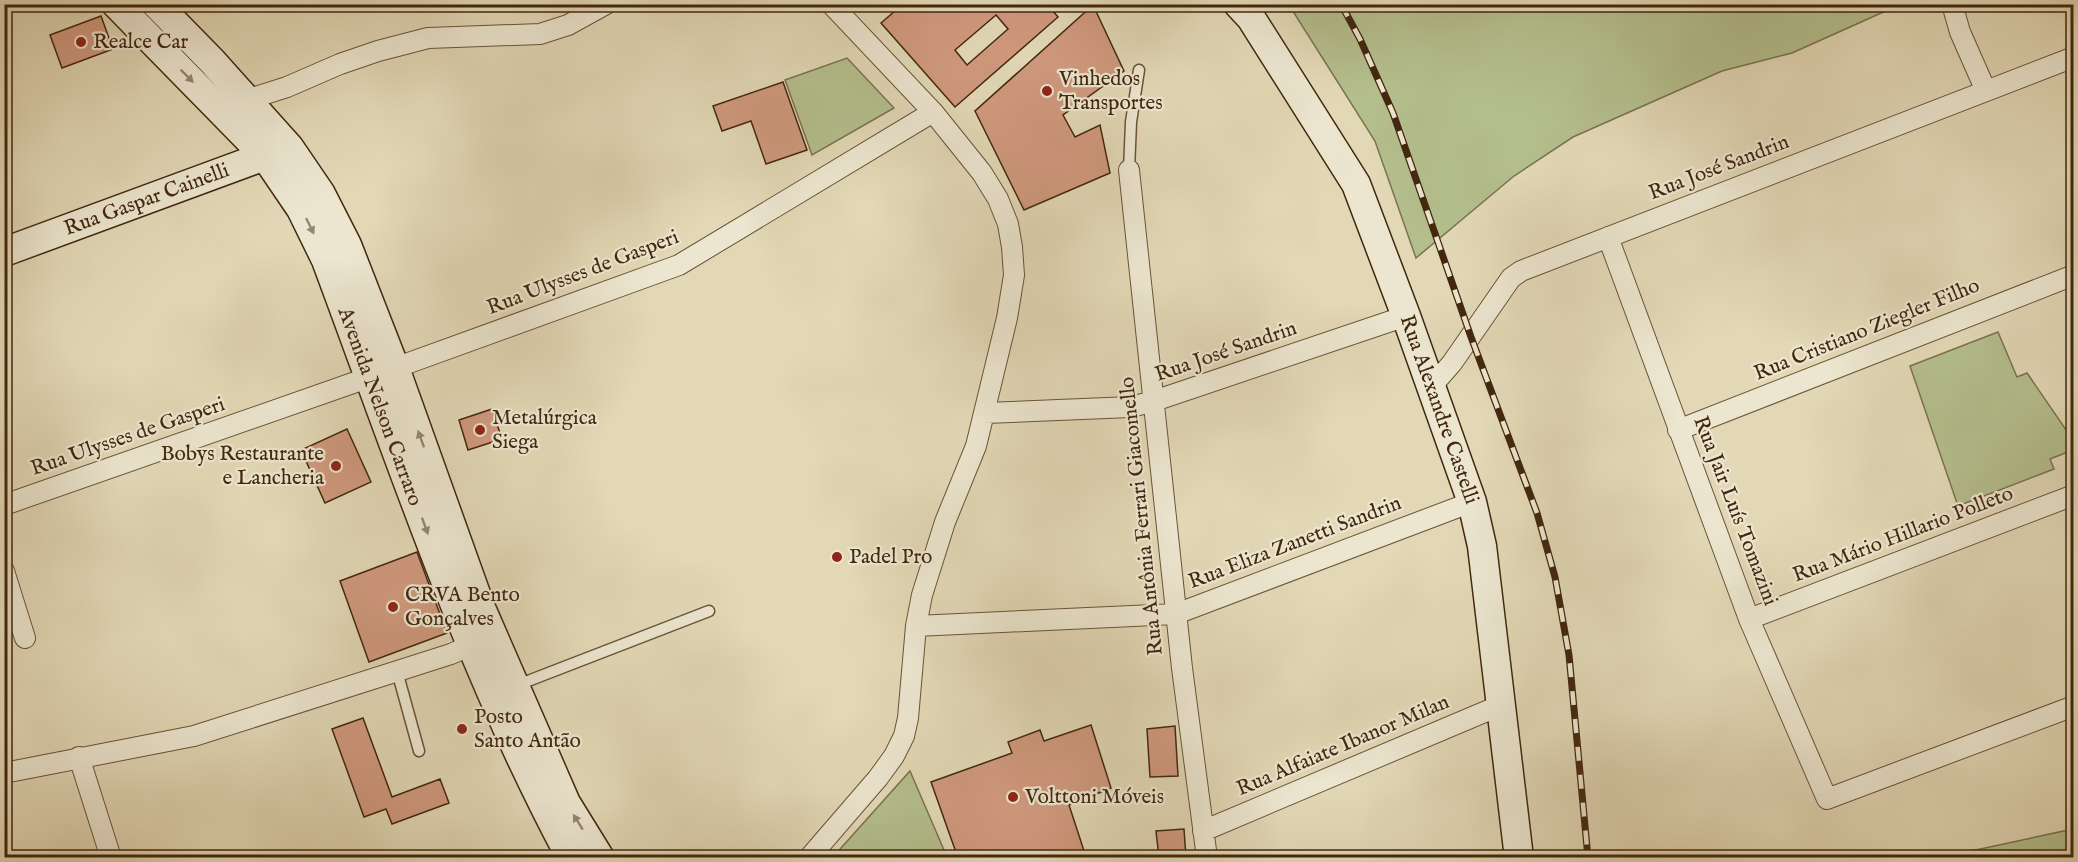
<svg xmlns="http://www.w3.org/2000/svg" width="2078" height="862" font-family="'IM FELL English',serif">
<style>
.green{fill:#b4be8d;stroke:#7b724e;stroke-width:1.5}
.building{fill:#d0997e;stroke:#42270e;stroke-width:1.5;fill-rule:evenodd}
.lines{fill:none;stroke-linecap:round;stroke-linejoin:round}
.lane-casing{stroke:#6a5338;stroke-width:13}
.street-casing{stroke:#6a5338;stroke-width:22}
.secondary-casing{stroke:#42270e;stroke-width:31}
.lane{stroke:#ece6d0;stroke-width:10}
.street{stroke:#ece6d0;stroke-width:20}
.secondary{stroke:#ece6d0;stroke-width:28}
.rail-casing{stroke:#42270e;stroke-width:7}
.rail{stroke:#ece6d0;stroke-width:4.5;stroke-dasharray:14;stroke-linecap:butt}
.oneway{fill:#97866f}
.poi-dot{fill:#8f2418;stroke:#ece6d0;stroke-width:2}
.labels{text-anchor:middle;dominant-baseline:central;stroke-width:4.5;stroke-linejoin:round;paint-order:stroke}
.poi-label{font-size:21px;fill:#42270e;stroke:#ece6d0;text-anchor:start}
.street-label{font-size:21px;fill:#42270e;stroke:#ece6d0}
</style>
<rect width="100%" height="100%" fill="#e2d8b6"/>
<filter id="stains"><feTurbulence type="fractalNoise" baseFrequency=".00333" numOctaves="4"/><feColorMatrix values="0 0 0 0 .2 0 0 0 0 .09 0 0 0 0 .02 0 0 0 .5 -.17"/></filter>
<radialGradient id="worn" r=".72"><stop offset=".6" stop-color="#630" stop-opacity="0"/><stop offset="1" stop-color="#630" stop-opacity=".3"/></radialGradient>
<path class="green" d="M1289 5H1899L1792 53 1722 71 1573 137 1514 176 1416 258 1375 141Z
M847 58 894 108 812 155 785 80Z
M1998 332 2017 377 2027 373 2073 440V450L2050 459 2054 469 1958 506 1910 366Z
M910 771 947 857H833Z
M2073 829V857H1943Z"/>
<path class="building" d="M903 4H1047L1058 17 955 107 881 23ZM996 15 1008 29 967 65 955 50Z
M1093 5 1124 71 1063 115 1075 137 1100 125 1110 173 1024 210 975 111Z
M101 16 113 49 62 68 50 35Z
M783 82 807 150 766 164 751 121 722 131 713 106Z
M492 409 502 439 468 450 459 420Z
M347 429 371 482 325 503 301 450Z
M417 552 447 633 369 662 340 581Z
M363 718 392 797 440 779 449 803 392 824 386 809 364 817 332 729Z
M1091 725 1111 788 1069 805 1086 857 958 858 931 782 1012 753 1008 742 1040 730 1044 741Z
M1175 726 1178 776 1150 777 1147 729Z
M1184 829 1186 858H1159L1156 831Z"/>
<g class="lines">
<defs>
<path id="lane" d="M1129 170 1131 122 1139 70
M397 671 419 751
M515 686 709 611"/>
<path id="street" d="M1952 4 1960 32 1986 91
M246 100 287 87 340 64 378 51 428 38 540 34 568 25 606 4
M1129 170 1182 668 1207 858
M1608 237 1749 619 1827 799 2074 706
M1431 387 1452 363 1511 278 1521 271 2074 57
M985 413 1131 407 1154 401 1406 316
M1678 430 2074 275
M4 505 370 377 383 384 390 378 395 368 679 265 933 112
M4 571 25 638
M1749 619 2074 495
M916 626 1176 614 1472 502
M79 757 111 858
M4 773 194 736 451 654 481 641
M1203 831 1501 705
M809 858 878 778 894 756 904 736 908 718 916 626 922 595 945 522 976 446 1007 318 1014 275 1012 247 1008 224 998 199 982 173 933 112 831 4"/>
<g id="secondary">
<path id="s1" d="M116 4 265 156 301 209 326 260C401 461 469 668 571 858"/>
<path d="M156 4 212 61 289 147 321 194 347 245 395 368 481 608 566 803 600 858"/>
<path id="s2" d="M1238 4 1251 18 1356 184 1406 316 1472 502 1482 546 1519 858"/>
<path id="s3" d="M4 252 281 150"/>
</g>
</defs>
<use href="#lane" class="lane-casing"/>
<use href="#street" class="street-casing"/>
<use href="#secondary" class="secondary-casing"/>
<use href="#lane" class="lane"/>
<use href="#street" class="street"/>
<use href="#secondary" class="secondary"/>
<defs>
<path id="rail" d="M1341 4 1360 39 1393 113 1471 337 1537 513 1555 577 1569 655 1588 858"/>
</defs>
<use href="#rail" class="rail-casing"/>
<use href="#rail" class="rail"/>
</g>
<defs><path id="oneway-solid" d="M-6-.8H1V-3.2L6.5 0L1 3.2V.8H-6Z" transform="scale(1.5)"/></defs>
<g class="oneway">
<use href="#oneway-solid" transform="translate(187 76) rotate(45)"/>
<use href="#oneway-solid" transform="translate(310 226) rotate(64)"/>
<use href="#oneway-solid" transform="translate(421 439) rotate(-110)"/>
<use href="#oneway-solid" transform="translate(425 526) rotate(70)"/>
<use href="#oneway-solid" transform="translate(578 822) rotate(-122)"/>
</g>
<g class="poi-dot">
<circle cx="81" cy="42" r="6"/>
<circle cx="1047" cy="91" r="6"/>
<circle cx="480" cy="430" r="6"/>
<circle cx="336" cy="466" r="6"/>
<circle cx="837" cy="557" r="6"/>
<circle cx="393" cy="607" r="6"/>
<circle cx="462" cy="729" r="6"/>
<circle cx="1013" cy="797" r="6"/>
</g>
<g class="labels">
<g class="poi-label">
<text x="93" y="42">Realce Car</text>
<text x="1059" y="79">Vinhedos<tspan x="1059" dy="24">Transportes</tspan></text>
<text x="492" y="418">Metalúrgica<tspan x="492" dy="24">Siega</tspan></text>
<text x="324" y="454" text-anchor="end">Bobys Restaurante<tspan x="324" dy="24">e Lancheria</tspan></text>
<text x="849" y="557">Padel Pro</text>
<text x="405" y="595">CRVA Bento<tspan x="405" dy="24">Gonçalves</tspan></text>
<text x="474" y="717">Posto<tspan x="474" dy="24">Santo Antão</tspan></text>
<text x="1025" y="797">Volttoni Móveis</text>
</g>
<g class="street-label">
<text transform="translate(1719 168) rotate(-21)">Rua José Sandrin</text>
<text stroke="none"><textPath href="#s3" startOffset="152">Rua Gaspar Cainelli</textPath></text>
<text transform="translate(583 273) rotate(-21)">Rua Ulysses de Gasperi</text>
<text transform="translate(1867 330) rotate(-22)">Rua Cristiano Ziegler Filho</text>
<text transform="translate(1226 352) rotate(-19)">Rua José Sandrin</text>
<text stroke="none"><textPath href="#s1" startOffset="490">Avenida Nelson Carraro</textPath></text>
<text stroke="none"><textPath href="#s2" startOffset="456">Rua Alexandre Castelli</textPath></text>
<text transform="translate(128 437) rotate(-19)">Rua Ulysses de Gasperi</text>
<text transform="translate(1735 511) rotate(69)">Rua Jair Luís Tomazini</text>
<text transform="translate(1142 516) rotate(-96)">Rua Antônia Ferrari Giacomello</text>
<text transform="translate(1903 535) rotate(-21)">Rua Mário Hillario Polleto</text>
<text transform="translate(1295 543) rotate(-21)">Rua Eliza Zanetti Sandrin</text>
<text transform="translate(1343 746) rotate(-23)">Rua Alfaiate Ibanor Milan</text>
</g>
</g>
<rect width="2078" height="862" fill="none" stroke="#e2d8b6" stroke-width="24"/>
<rect x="6" y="6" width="2066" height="850" fill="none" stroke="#42270e" stroke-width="3"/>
<rect x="12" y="12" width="2054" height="838" fill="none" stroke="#42270e" stroke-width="1.5"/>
<rect width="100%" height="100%" filter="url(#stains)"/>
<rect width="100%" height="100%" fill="url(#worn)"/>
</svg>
